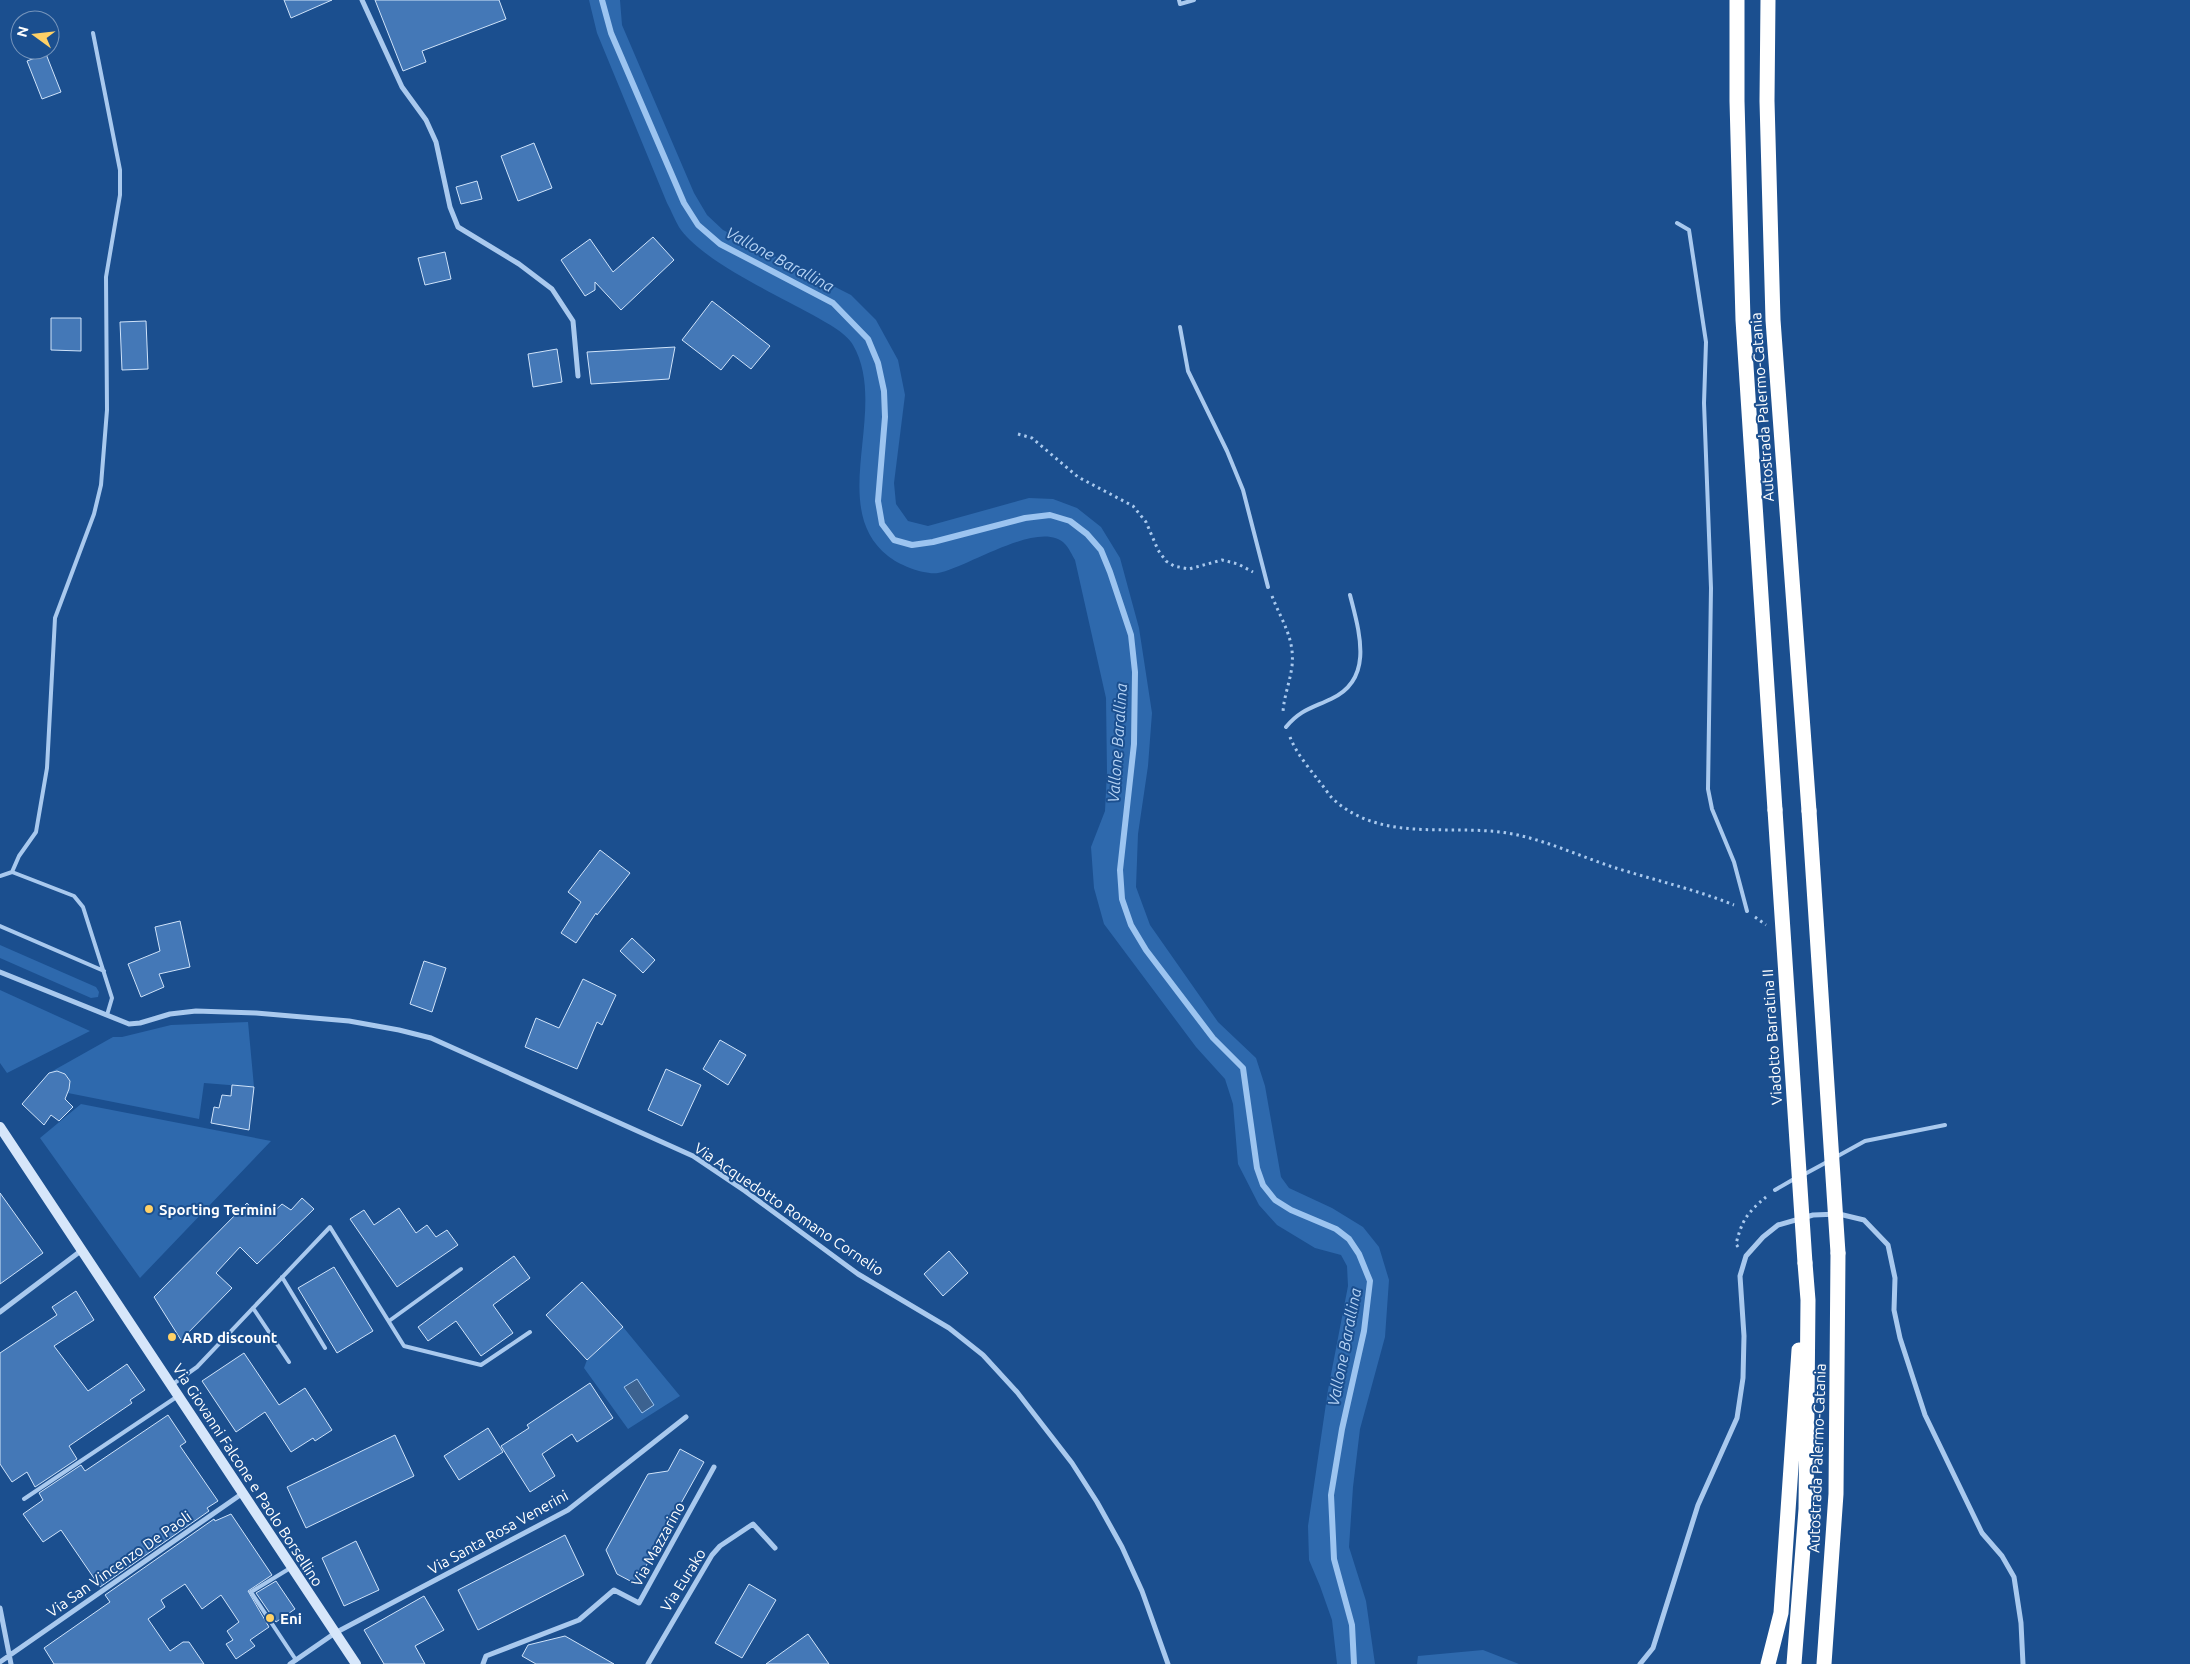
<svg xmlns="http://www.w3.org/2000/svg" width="2190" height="1664" font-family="Ubuntu,sans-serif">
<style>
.green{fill:#2e69ad}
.water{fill:#3c6290;stroke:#9cc4f0}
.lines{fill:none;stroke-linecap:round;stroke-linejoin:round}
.stream{stroke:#9cc4f0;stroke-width:6}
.building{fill:#4478b7;stroke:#cfe3fa}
.path{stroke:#a9c9ee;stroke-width:3;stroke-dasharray:2.5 4;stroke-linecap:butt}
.lane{stroke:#a9c9ee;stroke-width:4}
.street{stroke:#a9c9ee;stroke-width:5}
.secondary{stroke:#d6e6fa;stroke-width:10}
.highway{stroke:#fff;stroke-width:15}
.highway-bridge{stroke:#fff;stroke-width:15}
.poi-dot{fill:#ffd166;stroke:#1b4f8f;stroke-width:2}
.labels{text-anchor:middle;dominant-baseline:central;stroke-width:4;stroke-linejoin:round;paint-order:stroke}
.street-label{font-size:15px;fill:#fff;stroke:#1b4f8f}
.poi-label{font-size:15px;font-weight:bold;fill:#fff;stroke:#1b4f8f;text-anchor:start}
.water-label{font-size:16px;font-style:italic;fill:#b5d3f5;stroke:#1b4f8f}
</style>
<rect width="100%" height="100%" fill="#1b4f8f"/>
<path class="green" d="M589 0H620L622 25 694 193 707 215 723 230 851 295 876 320 898 360 905 395 894 483 896 504 908 521 928 526 1029 498 1053 499 1077 508 1101 527 1120 558 1139 628 1152 713 1148 766 1138 834 1136 887 1150 925 1218 1022 1256 1058 1265 1086 1281 1177 1289 1188 1332 1208 1363 1227 1379 1247 1389 1280 1385 1337 1360 1429 1353 1487 1349 1547 1366 1601 1375 1664H1337L1332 1620 1320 1586 1309 1560 1308 1526 1328 1390 1348 1286 1347 1266 1341 1255 1315 1248 1277 1225 1259 1205 1238 1164 1233 1104 1225 1079 1196 1047 1104 924 1094 888 1091 847 1105 811 1107 772 1106 698 1075 560C1072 555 1069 548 1065 544 1040 518 967 568 938 573 924 575 899 565 888 556 826 507 890 409 853 345 846 332 823 321 811 314 775 294 705 262 681 230 676 223 672 212 667 203L597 33Z
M0 945 96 987 99 992 98 997 91 998 0 958Z
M0 990 90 1031 7 1073 0 1063Z
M248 1022 254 1087 204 1083 199 1119 68 1093 70 1081C66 1072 58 1069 49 1073L113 1037H122L171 1025Z
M81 1104 271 1141 140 1278 40 1138Z
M623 1327 680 1396 628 1429 584 1368 587 1360Z
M1483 1650 1519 1664H1417L1418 1656Z"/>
<path class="water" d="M637 1379 654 1405 642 1413 624 1387Z"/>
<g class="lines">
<path class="stream" d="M602 0 611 33 684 203 698 225 720 244 833 303 868 339 878 363 884 391 885 417 878 501 882 524 894 540 912 545 933 542 1025 518 1050 515 1070 521 1087 534 1101 550 1110 572 1131 635 1135 672 1134 744 1120 870 1122 899 1131 925 1146 950 1213 1038 1243 1068 1257 1168 1263 1185 1275 1200 1291 1210 1336 1229 1349 1239 1359 1254 1370 1281 1364 1331 1342 1429 1331 1495 1334 1559 1352 1625 1354 1664"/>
</g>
<path class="building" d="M284 0H332L291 18Z
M375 0H499L506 19 422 51 426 62 403 71Z
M46 54 61 92 42 99 27 61Z
M534 143 552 188 518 201 501 156Z
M477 181 482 199 461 204 456 187Z
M653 237 674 260 621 310 595 282V290L585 296 561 260 590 239 613 272Z
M445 252 451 279 425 285 418 258Z
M712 301 770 346 751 369 733 355 721 370 682 340Z
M51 318H81V351L51 350Z
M146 321 148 369 122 370 120 322Z
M675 347 669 379 591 384 587 352Z
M557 349 562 382 533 387 528 354Z
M600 850 630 873 597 915 596 913 576 943 561 933 581 902 568 892Z
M180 921 190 967 159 974 164 987 141 997 128 964 160 951 155 927Z
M632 938 655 960 643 973 620 951Z
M424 961 446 968 432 1012 410 1004Z
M583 979 616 995 602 1025 597 1022 577 1069 525 1047 536 1018 559 1028Z
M720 1040 746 1055 728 1085 703 1069Z
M666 1069 701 1085 682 1126 648 1110Z
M57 1071 65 1074 70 1081 69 1089 65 1099 73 1107 59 1121 51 1115 44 1125 22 1104 49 1073Z
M232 1085 254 1087 249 1130 211 1123 214 1107 219 1108 222 1095 231 1096Z
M0 1193 43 1253 0 1284Z
M302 1198 314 1209 257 1264 240 1247 216 1273 232 1288 181 1340 154 1297 247 1203 256 1213 261 1208 269 1216 282 1204 291 1210Z
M399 1208 416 1233 427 1225 436 1237 447 1230 458 1245 397 1287 350 1219 364 1210 374 1225Z
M949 1251 968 1273 943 1296 924 1274Z
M514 1256 530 1278 493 1305 513 1333 481 1356 456 1321 428 1341 418 1327Z
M334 1267 373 1331 337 1353 298 1288Z
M582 1282 623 1327 587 1360 546 1315Z
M76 1291 94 1320 54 1346 88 1391 127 1364 145 1390 130 1400 132 1403 69 1446 77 1459 35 1487 27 1472 12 1482 0 1464V1353L57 1315 52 1307Z
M244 1353 279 1405 305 1388 332 1430 315 1441 313 1438 291 1452 265 1412 236 1432 202 1381Z
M590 1383 613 1418 577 1442 572 1434 542 1454 555 1476 530 1492 501 1446 529 1428 527 1425Z
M168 1415 186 1442 180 1446 218 1501 207 1508 209 1511 100 1587 61 1530 43 1542 23 1514 43 1500 39 1493 81 1465 85 1471Z
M488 1428 503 1452 459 1480 444 1456Z
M395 1435 414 1476 306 1528 287 1487Z
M680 1449 704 1462 636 1584 617 1574 606 1550 648 1474 668 1471Z
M231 1514 272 1575 248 1591 269 1627 250 1640 255 1646 236 1659 226 1644 233 1640 227 1631 239 1622 221 1595 202 1609 185 1584 161 1600 165 1607 148 1619 170 1651 183 1642H189L204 1664H54L44 1648 110 1602 105 1595 214 1519 215 1521Z
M565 1535 584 1575 478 1630 458 1590Z
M356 1541 379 1590 344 1606 322 1558Z
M276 1581 295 1609 276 1622 256 1593Z
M749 1584 776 1600 742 1658 715 1643Z
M424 1596 444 1630 415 1646 425 1664H384L364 1630Z
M808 1634 829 1664H766Z
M565 1636 614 1664H536L522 1656 528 1645Z"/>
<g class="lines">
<path class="path" d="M1018 434 1032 438 1078 477 1133 506 1146 522 1158 550 1166 561 1174 566 1189 569 1222 560 1238 564 1253 572
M1272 596C1281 620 1295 638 1292 666 1290 682 1284 696 1283 712
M1290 737C1296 753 1309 768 1319 781 1324 787 1328 794 1333 799 1386 847 1459 820 1522 836 1555 844 1587 859 1619 869 1658 881 1697 890 1734 905
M1755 917 1766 925
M1738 1247 1736 1244C1742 1220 1747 1213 1766 1197"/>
<path class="lane" d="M1179 0 1180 4 1194 0
M1677 223 1689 230 1706 342 1704 403 1711 588 1708 789 1712 809 1734 862 1747 911
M1180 327 1188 371 1227 451 1243 490 1268 587
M1286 727C1300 710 1312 708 1331 699 1375 679 1359 631 1350 595
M12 872 19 856 36 832 47 768 55 618 94 514 101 485 107 410 106 277 120 195V170L93 33
M0 876 12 872 74 896 83 907 112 998 107 1015
M0 926 104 971
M1836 1157 1865 1141 1945 1125
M1803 1175 1827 1162
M1775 1190 1794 1179
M282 1277 325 1348
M253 1308 289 1362
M389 1321 461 1269
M173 1384 197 1367 330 1227 404 1346 481 1365 530 1332
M24 1499 178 1396
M292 1567 251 1592 296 1660"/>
<path class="street" d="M362 0 402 87 426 120 436 142 450 207 458 227 519 264 552 289 573 321 578 376
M0 972 129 1024 140 1023 170 1014 196 1011 256 1013 349 1021 399 1030 431 1038 693 1156 745 1191 858 1274 949 1328 983 1355 1017 1392 1072 1463 1097 1502 1122 1547 1142 1591 1168 1664
M0 1312 82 1250
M0 1608 11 1664
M0 1662 243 1493
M290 1664 335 1633 568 1510 686 1417
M483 1664 486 1656 579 1620 614 1590 639 1603 714 1467
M648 1664 712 1555 720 1546 753 1524 775 1548
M1640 1664 1653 1648 1698 1505 1737 1418 1743 1378 1744 1336 1740 1276 1746 1256 1763 1237 1778 1225 1813 1215 1839 1214 1864 1220 1888 1245 1895 1278 1894 1310 1900 1338 1925 1415 1982 1533 2002 1556 2014 1577 2021 1623 2023 1664"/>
<path class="secondary" d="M0 1127 356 1664"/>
<path class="highway" d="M1737 0V101L1743 320 1775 810
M1768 0 1767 101 1773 320 1809 811
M1768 1664 1781 1613 1799 1350
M1794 1664 1806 1509 1808 1300 1805 1263
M1824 1664 1836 1494 1838 1253"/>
<path class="highway-bridge" d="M1775 810 1805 1263
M1809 811 1838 1253"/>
</g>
<g class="poi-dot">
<circle cx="149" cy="1209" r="5"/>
<circle cx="172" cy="1337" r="5"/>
<circle cx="270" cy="1618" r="5"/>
</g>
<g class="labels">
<g class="street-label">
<text transform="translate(1762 407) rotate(-94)">Autostrada Palermo-Catania</text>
<text transform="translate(1772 1037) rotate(-94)">Viadotto Barratina II</text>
<text transform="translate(789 1209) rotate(34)">Via Acquedotto Romano Cornelio</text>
<text transform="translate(1817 1458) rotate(-88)">Autostrada Palermo-Catania</text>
<text transform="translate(248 1475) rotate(57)">Via Giovanni Falcone e Paolo Borsellino</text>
<text transform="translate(498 1532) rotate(-29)">Via Santa Rosa Venerini</text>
<text transform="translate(658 1544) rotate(-61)">Via Mazzarino</text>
<text transform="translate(119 1564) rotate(-35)">Via San Vincenzo De Paoli</text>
<text transform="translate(683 1580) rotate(-58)">Via Eurako</text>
</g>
<g class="poi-label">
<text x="159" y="1209">Sporting Termini</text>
<text x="182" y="1337">ARD discount</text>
<text x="280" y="1618">Eni</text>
</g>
<g class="water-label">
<text transform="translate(780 259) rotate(28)">Vallone Barallina</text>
<text transform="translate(1117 743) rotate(-86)">Vallone Barallina</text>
<text transform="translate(1344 1347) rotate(-79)">Vallone Barallina</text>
</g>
</g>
<g transform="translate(35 35) rotate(285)"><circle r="24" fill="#1b4f8f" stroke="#7695bc"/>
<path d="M0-4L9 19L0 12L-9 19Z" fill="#ffd166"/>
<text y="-8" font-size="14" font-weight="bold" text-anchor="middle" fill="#ffffff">N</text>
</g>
</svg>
